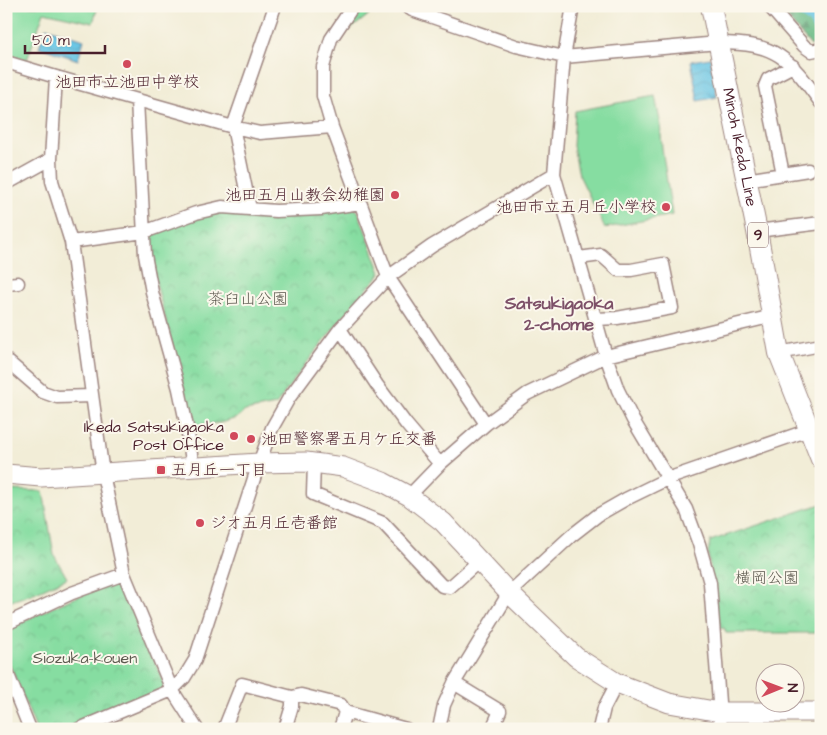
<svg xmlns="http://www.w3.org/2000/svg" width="827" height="735" font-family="'Architects Daughter','Klee One',sans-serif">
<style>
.forest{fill:url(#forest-firs);stroke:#5b6e59}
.park{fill:url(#park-crowns);stroke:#687e66}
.pitch{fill:#86dda1;stroke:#687e66}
.water{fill:url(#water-waves);stroke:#587288}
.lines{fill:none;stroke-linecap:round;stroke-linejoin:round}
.river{stroke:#65c4e4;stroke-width:19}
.street-casing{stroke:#9e8681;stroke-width:15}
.secondary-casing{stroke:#9e8681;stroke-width:21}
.primary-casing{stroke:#9e8681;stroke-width:22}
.street{stroke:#fff;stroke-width:12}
.secondary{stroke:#fff;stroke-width:19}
.primary{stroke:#fff;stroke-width:20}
.poi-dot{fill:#d1495b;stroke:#fbf7ec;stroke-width:2}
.labels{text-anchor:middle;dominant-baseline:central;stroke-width:4;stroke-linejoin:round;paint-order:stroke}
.shield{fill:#fbf7ec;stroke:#7f6065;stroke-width:1}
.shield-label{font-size:15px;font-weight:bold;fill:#4a1f2b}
.poi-label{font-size:16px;fill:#4a1f2b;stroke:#fbf7ec;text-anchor:end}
.street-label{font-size:16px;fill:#4a1f2b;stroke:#fbf7ec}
.park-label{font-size:16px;fill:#5c584e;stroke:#fbf7ec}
.neighbourhood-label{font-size:18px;font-weight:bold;fill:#7d5068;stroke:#fbf7ec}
</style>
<defs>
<pattern id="forest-firs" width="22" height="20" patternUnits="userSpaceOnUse" patternTransform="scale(1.25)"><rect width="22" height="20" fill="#6cbc87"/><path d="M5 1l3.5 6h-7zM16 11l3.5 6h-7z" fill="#5b986f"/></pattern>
<pattern id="park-crowns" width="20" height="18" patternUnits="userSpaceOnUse" patternTransform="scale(1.25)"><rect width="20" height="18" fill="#86dda1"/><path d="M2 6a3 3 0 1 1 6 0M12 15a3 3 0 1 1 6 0" fill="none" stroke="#75bd8b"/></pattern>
<pattern id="water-waves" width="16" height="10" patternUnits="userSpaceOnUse" patternTransform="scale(1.25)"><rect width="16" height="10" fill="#65c4e4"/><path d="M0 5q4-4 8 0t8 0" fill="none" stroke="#59a8c4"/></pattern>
</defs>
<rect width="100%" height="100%" fill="#fbf7ec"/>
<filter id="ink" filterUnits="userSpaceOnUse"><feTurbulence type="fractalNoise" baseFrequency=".02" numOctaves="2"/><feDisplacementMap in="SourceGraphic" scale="10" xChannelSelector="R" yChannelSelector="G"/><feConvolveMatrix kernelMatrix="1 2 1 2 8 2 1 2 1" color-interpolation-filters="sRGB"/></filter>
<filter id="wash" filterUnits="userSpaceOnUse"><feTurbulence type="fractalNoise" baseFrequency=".0096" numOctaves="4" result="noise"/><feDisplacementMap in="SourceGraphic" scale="20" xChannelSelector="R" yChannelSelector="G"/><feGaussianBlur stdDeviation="1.12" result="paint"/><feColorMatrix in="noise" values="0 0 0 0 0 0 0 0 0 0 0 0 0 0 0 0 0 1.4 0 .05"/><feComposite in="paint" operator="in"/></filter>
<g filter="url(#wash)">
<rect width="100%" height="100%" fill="#f2edd7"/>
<path class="forest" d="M777 6H821V42L811 46Z"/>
<path class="park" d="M361 6H364L371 13 351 29 346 24Z
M354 208 358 211 381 273C344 315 308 359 276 405L245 411 237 418 220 423 193 425 154 275 150 238 155 234 196 217 223 212Z
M7 490 43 491 54 555 67 578 34 593 6 603Z
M821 504V633H726L724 628 717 629 708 553 710 541Z
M120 582 164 682 163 689 68 729H36L6 655V629L71 599Z"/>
<path class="pitch" d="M6 6H98L93 23 44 12 27 60 6 53Z
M655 96 660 121 662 148 672 215 605 228 579 175 573 146 575 111Z"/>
<path class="water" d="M46 27 84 40 78 60 39 47Z
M710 58 717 97 698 101 691 61Z"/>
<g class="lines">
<path class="river" d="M799 6C809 11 817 15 821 26"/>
</g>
</g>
<g filter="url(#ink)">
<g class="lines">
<defs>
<path id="street" d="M353 6 331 39 323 67V96L332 127 388 277 486 424
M406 6 412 10 516 46 564 57 718 43C777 43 788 57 821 103
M573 6 564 57 554 174 606 356 618 390 633 420 686 509 699 544 710 583 721 729
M769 6 804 46 811 51 821 49
M6 62 56 77 233 127 260 133 332 127
M56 77 51 159 52 181 71 242 103 474 124 574 172 690 197 729
M137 100 145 255 152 292 179 389 187 427 193 468
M783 174 765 86 768 79 793 66
M746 180 808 170
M6 184 51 159
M250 209 233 127 275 6
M757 231 821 223
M71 242 144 232 196 213 222 207 276 211 321 209 360 203
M579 258 601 255 618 270H631L663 264 672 308 617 318 596 319
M6 284 18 283
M340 329 377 385 406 424 440 464
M779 353 821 345
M6 360 43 392 57 397 92 396
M314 463 313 494 383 523 442 586 450 587 479 561
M409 496 440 464 486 424 527 394 606 356 773 316
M6 624 72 593 124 574
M6 670 30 729
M454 683 500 711 492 729
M79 729 172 690 184 678 195 660 259 463 272 428 289 398 340 329 388 277 432 246 554 174
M224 729 242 684 292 697 301 695 341 705 345 712 406 729
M285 729 292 706V697
M340 729 345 712
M439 729 444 705 454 683 509 593 571 536 598 515 626 499 667 479 809 430
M599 729 604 708 617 683"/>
<path id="secondary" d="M6 474 41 477 259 463 306 462 343 467 383 482 409 496 443 522 509 593 576 657 617 683 669 703 720 712H821"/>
<g id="primary">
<path id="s1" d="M711 6 757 231 779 353 821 459"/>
</g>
</defs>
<use href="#street" class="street-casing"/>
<use href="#secondary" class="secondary-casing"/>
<use href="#primary" class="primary-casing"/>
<use href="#street" class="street"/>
<use href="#secondary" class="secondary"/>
<use href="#primary" class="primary"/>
</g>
</g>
<g class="poi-dot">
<circle cx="127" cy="64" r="5"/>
<circle cx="395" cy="195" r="5"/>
<circle cx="666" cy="207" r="5"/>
<circle cx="234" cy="436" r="5"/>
<circle cx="251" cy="439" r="5"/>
<rect x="156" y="465" width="10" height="10" rx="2.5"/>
<circle cx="200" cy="523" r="5"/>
</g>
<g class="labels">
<rect class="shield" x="748" y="222.5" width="20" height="25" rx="4"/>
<g class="shield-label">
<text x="758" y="235">9</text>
</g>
<g class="poi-label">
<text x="127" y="82" text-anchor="middle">池田市立池田中学校</text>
<text x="385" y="195">池田五月山教会幼稚園</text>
<text x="656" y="207">池田市立五月丘小学校</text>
<text x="224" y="427">Ikeda Satsukigaoka<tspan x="224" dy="18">Post Office</tspan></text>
<text x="261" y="439" text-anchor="start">池田警察署五月ケ丘交番</text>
<text x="171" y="470" text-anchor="start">五月丘一丁目</text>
<text x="210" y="523" text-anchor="start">ジオ五月丘壱番館</text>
</g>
<g class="street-label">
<text stroke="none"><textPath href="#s1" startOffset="144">Minoh Ikeda Line</textPath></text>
</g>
<g class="park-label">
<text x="248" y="299">茶臼山公園</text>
<text x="767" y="578">横岡公園</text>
<text x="85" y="658">Siozuka-kouen</text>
</g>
<g class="neighbourhood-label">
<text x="559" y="303">Satsukigaoka<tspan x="559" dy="21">2-chome</tspan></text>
</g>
</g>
<rect width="827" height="735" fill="none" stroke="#fbf7ec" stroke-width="25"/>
<g transform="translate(780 688) rotate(89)"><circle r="24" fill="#fbf7ec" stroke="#b4a19f"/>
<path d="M0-4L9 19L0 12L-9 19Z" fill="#d1495b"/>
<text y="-8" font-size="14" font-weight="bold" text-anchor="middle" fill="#4a1f2b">N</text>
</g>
<path d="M25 45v8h80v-8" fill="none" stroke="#4a1f2b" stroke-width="2.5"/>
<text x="32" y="45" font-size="15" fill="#4a1f2b" stroke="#fbf7ec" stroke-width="4" paint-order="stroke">50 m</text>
</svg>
